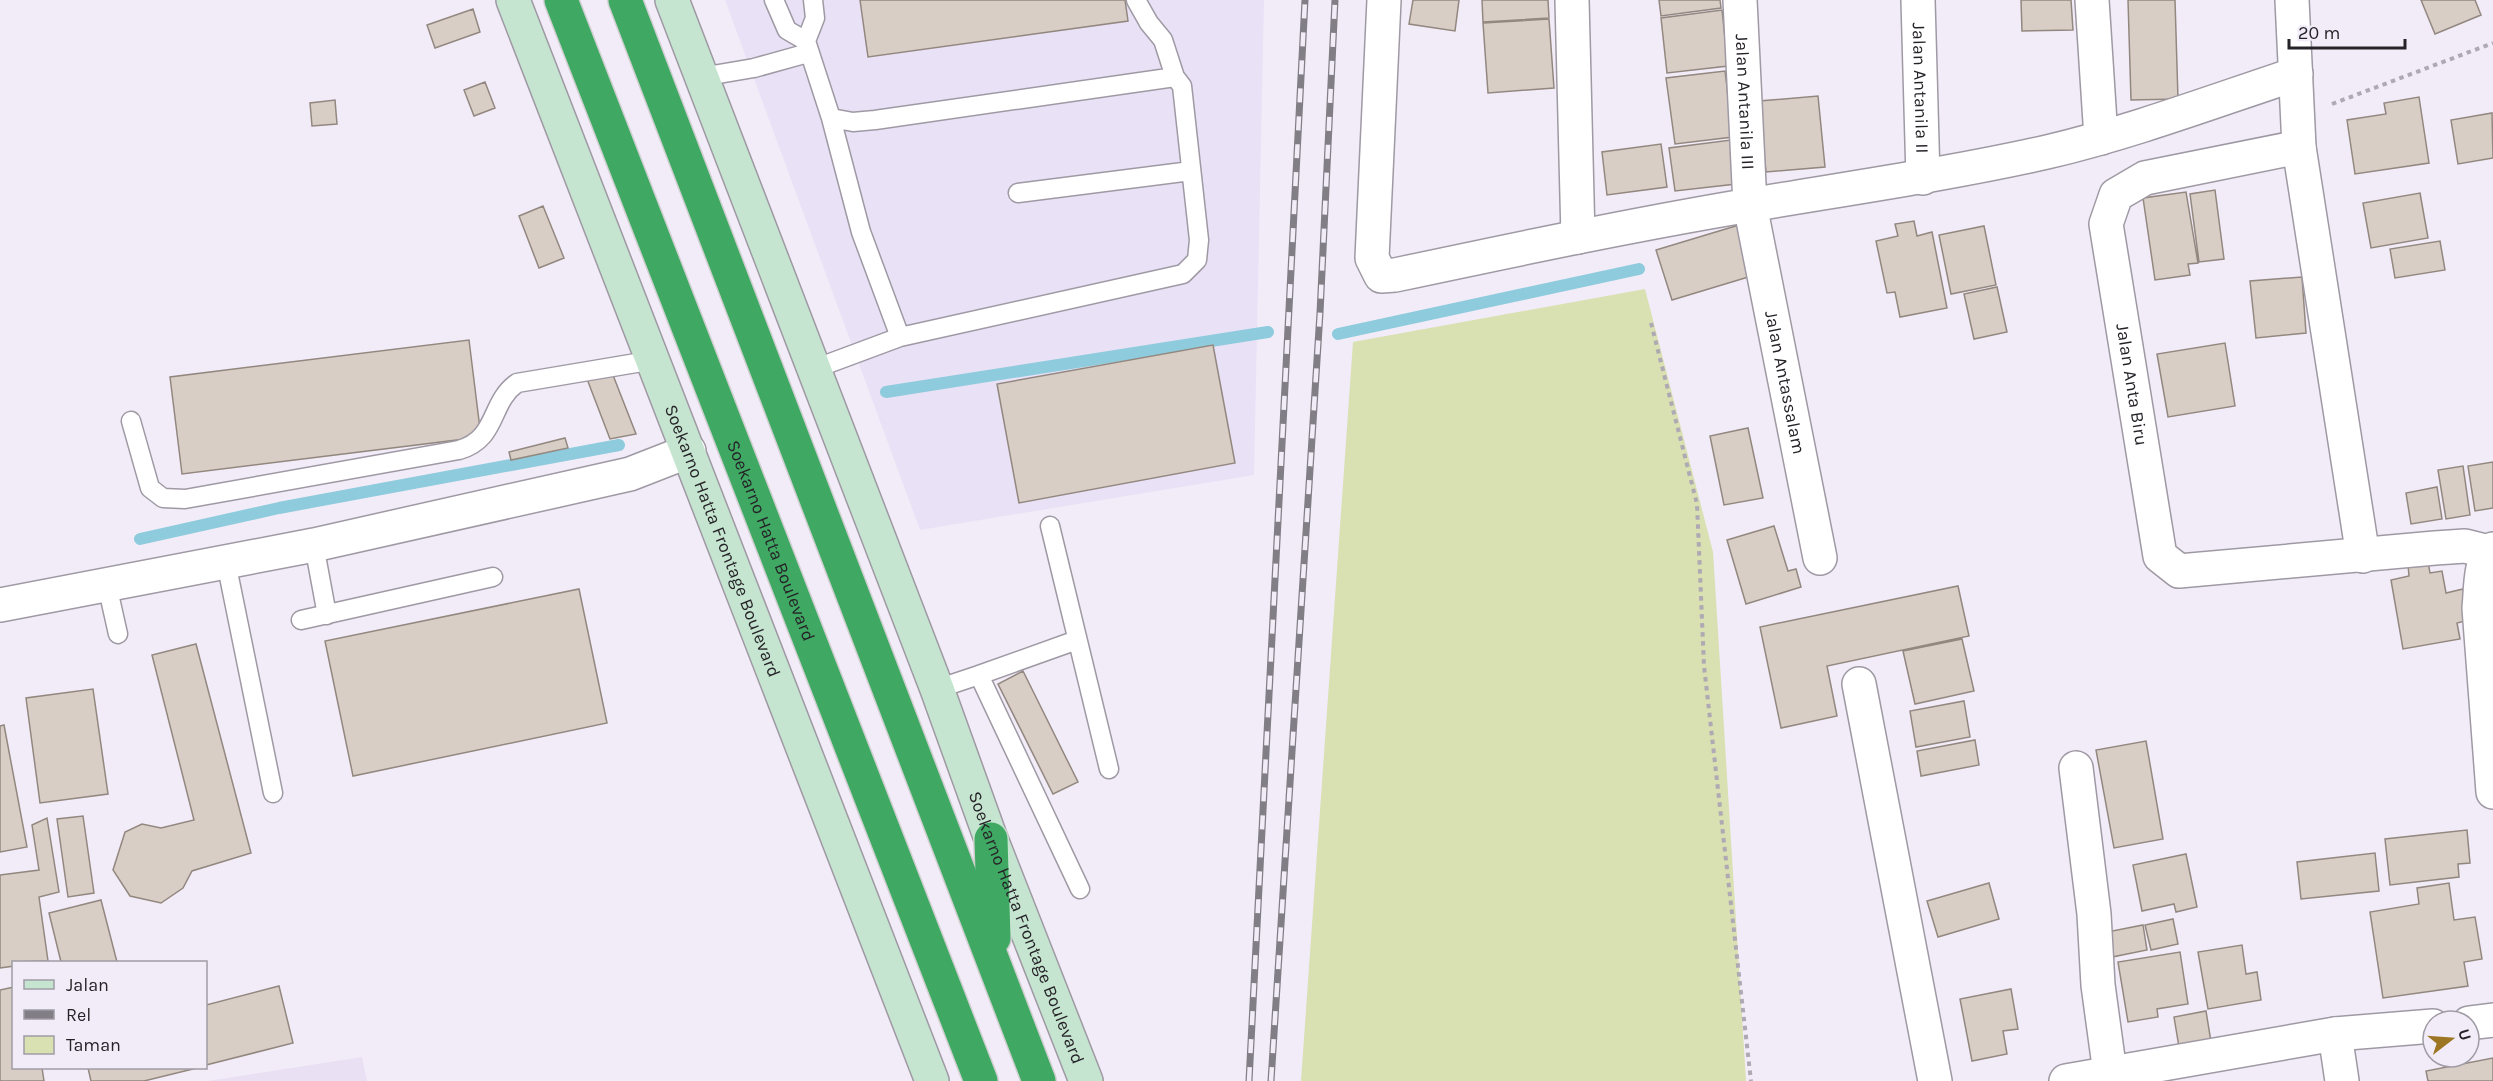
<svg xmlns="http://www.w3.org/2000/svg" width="2493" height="1081" font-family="Karla,sans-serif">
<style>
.commercial{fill:#e9e1f6}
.built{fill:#eae0f3}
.green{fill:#d9e0b1}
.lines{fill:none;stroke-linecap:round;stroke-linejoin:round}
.stream{stroke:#8ecbdc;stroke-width:12}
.building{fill:#d9cec6;stroke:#928880;stroke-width:1.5}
.lane-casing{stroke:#9f99a4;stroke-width:21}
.street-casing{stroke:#9f99a4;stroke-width:36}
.secondary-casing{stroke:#9f99a4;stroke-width:36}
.highway-casing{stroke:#cfcfd0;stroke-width:36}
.path{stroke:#aea9b3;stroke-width:4;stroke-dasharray:4.5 4.5;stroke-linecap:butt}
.lane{stroke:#fff;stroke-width:18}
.street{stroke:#fff;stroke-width:33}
.secondary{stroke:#c5e5d0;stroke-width:33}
.highway{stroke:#3fa963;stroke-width:33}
.rail-casing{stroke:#827e86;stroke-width:7}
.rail{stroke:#f2ecf8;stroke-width:4.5;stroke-dasharray:14;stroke-linecap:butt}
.labels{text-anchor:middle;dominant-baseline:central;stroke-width:5;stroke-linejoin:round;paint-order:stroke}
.street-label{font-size:18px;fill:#262328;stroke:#f2ecf8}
</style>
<rect width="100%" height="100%" fill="#f2ecf8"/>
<path class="commercial" d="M725 0H1264L1254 475 920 530Z"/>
<path class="built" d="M362 1057 367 1081H208Z"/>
<path class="green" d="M1645 289 1713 552 1746 1081H1301L1353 342Z"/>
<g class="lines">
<path class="stream" d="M1338 334 1639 269
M886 392 1268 332
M140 539 279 508 619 445"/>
</g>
<path class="building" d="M860 0H1125L1128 21 868 57Z
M1413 0H1459L1455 31 1409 24Z
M1482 0H1548L1549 18 1483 22Z
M1659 0H1720L1721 8 1661 16Z
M2021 0H2071L2073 30 2022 31Z
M2128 0H2175L2178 99 2131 100Z
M2421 0H2475L2481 15 2435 34Z
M473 9 480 32 435 48 427 25Z
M1722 10 1728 66 1667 73 1661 18Z
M1549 19 1554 88 1488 93 1483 23Z
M1725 71 1733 137 1675 144 1666 78Z
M485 82 495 108 474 116 464 90Z
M1818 96 1825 167 1766 172 1759 101Z
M2419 97 2429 163 2355 174 2347 120 2386 114 2384 103Z
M335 100 337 124 312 126 310 103Z
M2492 113 2493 158 2458 164 2451 120Z
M1731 140 1736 184 1675 191 1669 148Z
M1661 144 1667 187 1607 195 1602 152Z
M2215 190 2224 259 2199 262 2190 194Z
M2186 192 2198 263 2188 264 2190 275 2155 280 2143 198Z
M2420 193 2428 238 2371 248 2363 203Z
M543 206 564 258 539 268 519 216Z
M1914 221 1917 236 1932 232 1947 308 1900 317 1895 292 1887 293 1876 241 1898 236 1895 224Z
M1739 225 1755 275 1672 300 1656 250Z
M1984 226 1996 285 1951 294 1939 235Z
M2440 241 2445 270 2395 278 2390 249Z
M2302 277 2306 333 2256 338 2250 281Z
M1997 287 2007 332 1974 339 1964 294Z
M469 340 481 437 182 474 170 377Z
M2225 343 2235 406 2168 417 2157 354Z
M1213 345 1235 463 1019 503 997 384Z
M611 370 636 434 610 439 587 379Z
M1748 428 1763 498 1724 505 1710 436Z
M565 438 568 448 511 460 509 452Z
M2493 462V508L2475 511 2468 466Z
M2463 466 2470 515 2446 519 2438 470Z
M2437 487 2442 519 2411 524 2406 493Z
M1774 526 1788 571 1796 569 1801 587 1746 604 1727 540Z
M2428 562 2430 573 2442 571 2446 593 2463 589 2469 620 2457 623 2460 639 2403 649 2391 580 2409 576 2408 565Z
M1958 586 1969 636 1827 666 1837 716 1781 728 1760 627Z
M579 589 607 723 353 776 325 641Z
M1962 639 1974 691 1915 704 1903 651Z
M196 644 251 853 192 871 183 888 161 903 130 896 113 870 125 832 142 824 161 828 194 820 152 655Z
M1023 671 1078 782 1053 794 998 684Z
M93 689 108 794 40 803 26 698Z
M1964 701 1970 737 1916 747 1910 711Z
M4 725 27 847 0 852V726Z
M1975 740 1979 765 1921 776 1917 751Z
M2146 741 2163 839 2114 848 2096 750Z
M83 816 94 893 68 897 57 819Z
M47 818 59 892 39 897 48 961 14 962V966L0 968V875L39 870 32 825Z
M2467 830 2470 863 2458 864 2459 877 2390 885 2385 839Z
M2375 853 2379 891 2301 899 2297 862Z
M2186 854 2197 907 2176 912 2174 904 2142 911 2133 865Z
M1989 883 1999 919 1938 937 1927 901Z
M2449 883 2454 920 2475 917 2482 959 2464 962 2468 986 2383 998 2370 912 2419 904 2417 888Z
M101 900 117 962H61L49 913Z
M2173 919 2178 944 2151 950 2145 925Z
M2143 925 2147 950 2112 957 2107 932Z
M2242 945 2246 974 2257 972 2261 1000 2208 1009 2198 952Z
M2180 952 2188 1004 2157 1009 2158 1017 2128 1022 2118 962Z
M279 986 293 1043 206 1065V1005Z
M14 987V1068H42L44 1081H0V990Z
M2011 989 2018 1029 2003 1031 2007 1054 1972 1061 1960 999Z
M2206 1011 2212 1048 2180 1053 2174 1017Z
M2493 1058V1081H2428L2426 1071Z
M88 1068H197L144 1081H91Z"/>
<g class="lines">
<defs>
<path id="lane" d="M774 0 787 30 806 41
M813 0 815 18 806 41 831 118 853 122 875 120 1175 77 1182 86 1199 240 1197 260 1183 274 900 337 814 369
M1136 0 1149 23 1163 40 1175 77
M701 77 754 68 808 53
M831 118 861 232 900 337
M1018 193 1191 171
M131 421 150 488 163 498 185 499 459 450C498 439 489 403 517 383L654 360
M1050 526 1109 769
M314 545 327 615
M226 562 273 793
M107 585 118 634
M301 620 493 577
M979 675 1077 640
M937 689 979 675 1080 889"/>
<g id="street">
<path d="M1384 0 1372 258 1381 276 1395 275C1513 250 1631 225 1750 205 1850 188 1949 174 2047 152 2132 132 2214 101 2296 74"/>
<path d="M1572 0 1578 237"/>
<path id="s1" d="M1740 0 1750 205 1820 558"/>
<path id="s2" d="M1918 0 1923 178"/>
<path d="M2092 0 2101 138"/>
<path d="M2292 0 2299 147 2363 556"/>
<path id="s3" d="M2299 147 2145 178 2116 195 2106 224 2160 556 2179 571 2435 548 2465 546 2489 552"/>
<path d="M2493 549C2479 561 2481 591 2479 608L2493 792"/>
<path d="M0 605 314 545 630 474 689 451"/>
<path d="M1859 684 1935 1081"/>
<path d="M2076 768 2094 914 2098 985 2110 1073"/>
<path d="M2469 1023 2493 1020"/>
<path d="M2335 1034 2342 1081"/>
<path d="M2066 1081 2335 1034 2433 1026"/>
</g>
<g id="secondary">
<path id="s4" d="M513 0 932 1081"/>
<path id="s5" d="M672 0 937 689 991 839 1086 1081"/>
</g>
<g id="highway">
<path id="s6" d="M561 0 981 1081"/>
<path d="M625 0 1039 1081"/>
<path d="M991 839 994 938"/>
</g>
</defs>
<use href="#lane" class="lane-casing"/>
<use href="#street" class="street-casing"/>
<use href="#secondary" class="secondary-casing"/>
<use href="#highway" class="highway-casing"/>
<path class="path" d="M2332 104 2493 43
M1651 323 1697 504 1704 666 1751 1081"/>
<use href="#lane" class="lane"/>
<use href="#street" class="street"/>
<use href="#secondary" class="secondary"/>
<use href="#highway" class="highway"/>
<defs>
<path id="rail" d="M1249 1081 1305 0
M1271 1081 1320 313 1335 0"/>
</defs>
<use href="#rail" class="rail-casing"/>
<use href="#rail" class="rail"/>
</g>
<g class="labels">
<g class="street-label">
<text stroke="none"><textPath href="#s2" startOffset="88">Jalan Antanila II</textPath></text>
<text stroke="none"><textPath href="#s1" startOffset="102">Jalan Antanila III</textPath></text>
<text stroke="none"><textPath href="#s1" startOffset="386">Jalan Antassalam</textPath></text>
<text stroke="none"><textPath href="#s3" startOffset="384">Jalan Anta Biru</textPath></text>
<text stroke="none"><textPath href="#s4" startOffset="580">Soekarno Hatta Frontage Boulevard</textPath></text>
<text stroke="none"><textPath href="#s6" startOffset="580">Soekarno Hatta Boulevard</textPath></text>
<text stroke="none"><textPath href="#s5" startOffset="993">Soekarno Hatta Frontage Boulevard</textPath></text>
</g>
</g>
<rect x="12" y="961" width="195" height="108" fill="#f2ecf8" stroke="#a09ca5" stroke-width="1.5"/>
<rect x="24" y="980" width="30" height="9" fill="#c5e5d0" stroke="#a09ca5" stroke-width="1.5"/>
<text x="66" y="991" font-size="18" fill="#262328">Jalan</text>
<rect x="24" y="1010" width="30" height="9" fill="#827e86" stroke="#a09ca5" stroke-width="1.5"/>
<text x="66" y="1021" font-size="18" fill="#262328">Rel</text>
<rect x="24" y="1036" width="30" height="18" fill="#d9e0b1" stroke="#a09ca5" stroke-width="1.5"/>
<text x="66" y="1051" font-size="18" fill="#262328">Taman</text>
<g transform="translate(2451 1039) rotate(73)"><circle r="28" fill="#f2ecf8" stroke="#a09ca5" stroke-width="1.5"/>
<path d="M0-4.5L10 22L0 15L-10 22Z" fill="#9c7622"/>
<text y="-9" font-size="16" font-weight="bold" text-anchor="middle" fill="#262328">U</text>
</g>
<path d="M2289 39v9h116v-9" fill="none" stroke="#262328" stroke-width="3"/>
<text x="2298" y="39" font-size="18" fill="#262328" stroke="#f2ecf8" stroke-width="4.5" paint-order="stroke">20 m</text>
</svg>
